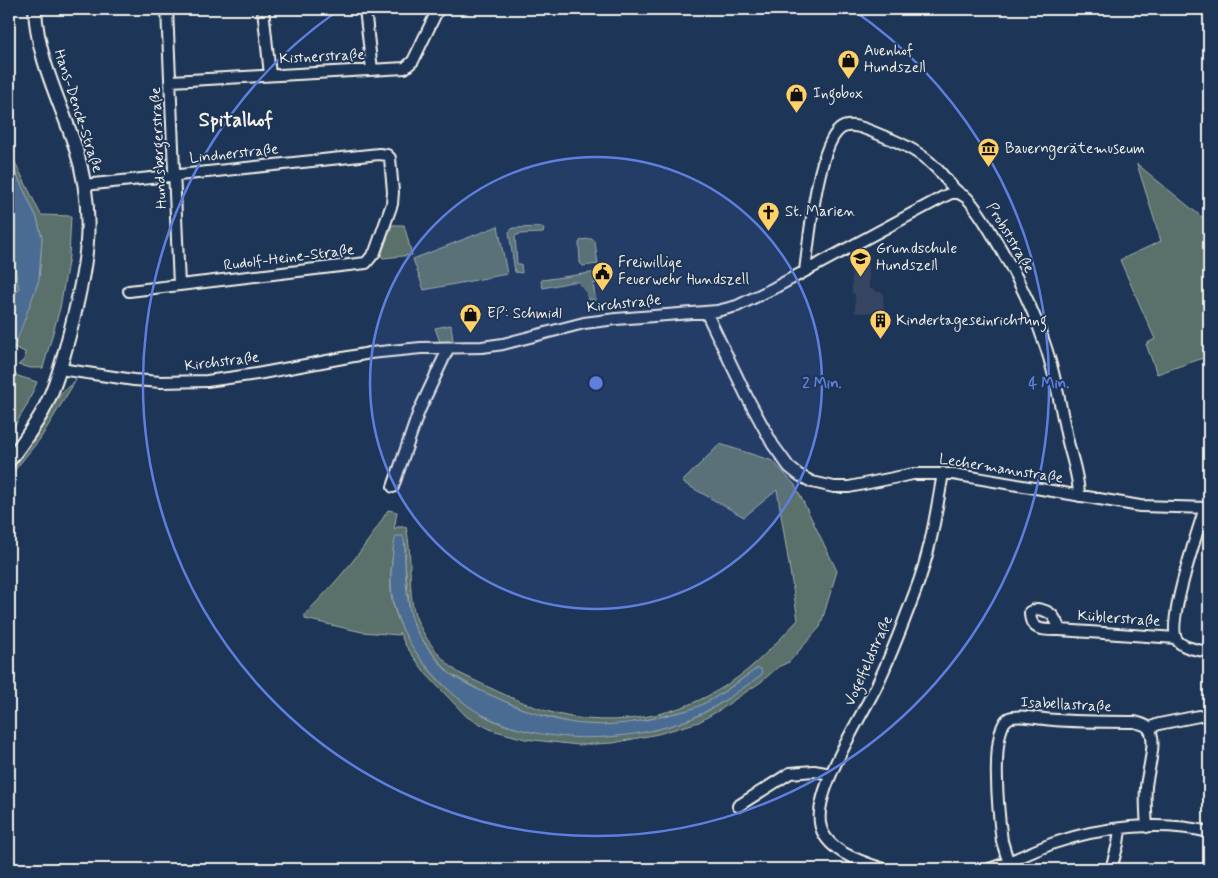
<svg xmlns="http://www.w3.org/2000/svg" width="1218" height="878" font-family="Mynerve,sans-serif">
<style>
.built{fill:#344562}
.green{fill:#5a6f6a;stroke:#a7b0a9;fill-rule:evenodd}
.water{fill:#4c6c92;stroke:#8fa1b4}
.lines{fill:none;stroke-linecap:round;stroke-linejoin:round}
.minor-casing{stroke:#f4f1e8;stroke-width:14}
.tertiary-casing{stroke:#f4f1e8;stroke-width:16}
.minor{stroke:#1d3557;stroke-width:10}
.tertiary{stroke:#1d3557;stroke-width:12}
.ring{fill:none;stroke:#5e7fdd;stroke-width:2.5}
.labels{text-anchor:middle;dominant-baseline:central;stroke-width:4;stroke-linejoin:round;paint-order:stroke}
.poi-label{font-size:15px;fill:#f4f1e8;stroke:#1d3557;text-anchor:start}
.street-label{font-size:15px;fill:#f4f1e8;stroke:#1d3557}
.district-label{font-size:20px;font-weight:bold;fill:#f4f1e8;stroke:#1d3557}
.centre{fill:#5e7fdd;stroke:#1d3557;stroke-width:2.5}
.ring-label{font-size:15px;text-anchor:middle;font-weight:bold;fill:#5e7fdd;stroke:#1d3557;stroke-width:4;stroke-linejoin:round;paint-order:stroke}
</style>
<rect width="100%" height="100%" fill="#1d3557"/>
<filter id="ink" filterUnits="userSpaceOnUse"><feTurbulence type="fractalNoise" baseFrequency=".02" numOctaves="2"/><feDisplacementMap in="SourceGraphic" scale="10" xChannelSelector="R" yChannelSelector="G"/><feConvolveMatrix kernelMatrix="1 2 1 2 8 2 1 2 1" color-interpolation-filters="sRGB"/></filter>
<g filter="url(#ink)">
<path class="built" d="M851 264H869V289H875L876 292H883L884 312 855 313V294L852 293Z"/>
<path class="green" d="M9 150 41 215 71 216 69 256 60 308 43 368H31L18 365 24 360 25 352 16 348 12 350 39 280 42 238 37 218 9 159Z
M1137 164 1209 223V356L1157 374 1146 344 1155 339 1120 260 1161 241Z
M392 225H404L412 255 383 258 381 256Z
M15 226C13 248 14 267 19 289L9 301V229Z
M498 226 507 274 424 290 413 259Z
M542 227 544 230 543 233 520 234 515 236 517 264H521L522 273 515 272 509 232 513 228Z
M588 239H593L595 242 598 264 583 266 580 263 579 243 581 240Z
M597 272V283L593 284 596 301 588 299 586 292 578 282H572L543 288 541 282 542 280Z
M451 325 453 341 440 342 435 328Z
M9 369 18 376 37 382 26 407 9 435Z
M76 380 40 439 9 477V470L36 435 61 393Z
M720 444 773 461 795 485 837 571 820 627 789 662 778 667 761 682 734 700 723 708 699 722 658 734 613 743 578 745 525 739 492 730 467 717 426 674 406 646 399 632V635L362 632 305 619V614C337 582 365 549 388 510L397 512 394 530 397 527H406C413 554 407 589 415 615 423 637 440 659 459 673 491 688 523 705 557 714 614 728 679 717 728 684 755 667 776 643 798 620L777 490 744 517 682 482ZM394 543 406 544 405 561 410 613 416 630 428 647 449 673 483 692 530 712 575 724 616 725 641 721 693 709 713 699 758 668 762 673 760 676C735 693 711 713 682 722 631 739 576 742 524 730 517 728 509 727 502 724 472 713 438 684 420 658 408 641 398 624 393 604 388 584 392 563 394 543Z"/>
<path class="water" d="M9 159 37 218 42 238 39 280 9 362V301L19 289C14 267 13 248 15 226L9 229Z
M396 536H403C406 545 404 553 405 563 406 584 407 610 416 630 424 644 437 661 448 672 458 681 483 692 495 697 555 725 595 732 660 717 671 714 683 712 694 708 717 699 737 682 758 668L761 669 762 673 760 676C736 693 711 712 682 722 623 743 540 745 483 715 458 702 431 674 415 651 396 622 388 597 392 562 393 553 393 545 396 536Z"/>
<g class="lines">
<defs>
<path id="minor" d="M167 9 179 285
M263 9 270 75
M365 9 372 70
M171 81 405 68 413 61 438 9
M84 185 379 154 387 155 390 158 393 192 392 204 375 252 366 263 129 291
M805 271C809 241 817 147 840 129 851 120 872 132 883 136 902 143 921 153 935 167 943 174 949 185 958 192 961 195 964 196 967 198 978 210 987 225 995 239 1015 272 1033 308 1045 345 1055 373 1060 404 1066 433 1070 454 1079 475 1079 496
M706 312 746 395 773 445 789 467 799 475 812 482 834 487H849L913 474H953L1140 506 1209 508
M60 369 134 380 161 382 207 381 257 374 370 353 421 348 482 347 503 344 584 323 616 319 717 311 737 306 774 288 943 197 951 193H958
M393 487 419 411 448 349
M1205 508C1198 530 1166 624 1177 640 1183 649 1200 650 1209 652
M1060 630C1045 630 1030 632 1030 612L1037 609C1052 611 1055 617 1060 630L1176 638
M1149 728 1159 724 1199 716
M738 806 790 773 814 771 831 774
M1009 863C1006 855 1004 848 1002 841 999 819 989 729 1009 718 1017 715 1027 717 1036 718 1069 723 1102 721 1135 722 1140 724 1146 724 1149 729 1158 740 1147 773 1146 787 1145 801 1146 814 1147 827
M884 869C862 862 824 851 820 823 815 789 860 719 876 687 891 656 903 624 915 592 930 554 936 514 943 473
M989 869C1012 862 1032 851 1054 843 1101 827 1160 820 1209 832
M1111 869 1118 844 1120 829"/>
<path id="tertiary" d="M9 461C21 445 33 429 43 411 56 386 63 359 70 332 87 266 97 214 75 146 60 101 37 58 35 9"/>
</defs>
<use href="#minor" class="minor-casing"/>
<use href="#tertiary" class="tertiary-casing"/>
<use href="#minor" class="minor"/>
<use href="#tertiary" class="tertiary"/>
</g>
</g>
<circle cx="596" cy="383" r="226" fill="#5e7fdd" fill-opacity=".12"/>
<g class="ring">
<circle cx="596" cy="383" r="226"/>
<path d="M853 10A453 453 0 1 1 339 10"/>
</g>
<defs>
<symbol id="shop-pin" viewBox="-11 -11 22 30"><path d="M0 17L-7.5 6A9.5 9.5 0 1 1 7.5 6Z" fill="#ffd166" stroke="#1d3557"/><path d="M-5-2.5h2.3a2.7 3.5 0 0 1 5.4 0H5L5.5 6h-11ZM-1.5-2.5h3a1.5 2.3 0 0 0-3 0Z" fill="#111"/></symbol>
<symbol id="museum-pin" viewBox="-11 -11 22 30"><path d="M0 17L-7.5 6A9.5 9.5 0 1 1 7.5 6Z" fill="#ffd166" stroke="#1d3557"/><path d="M0-6L6-3V-2H-6V-3ZM-5-1h2V3h-2ZM-1-1h2V3h-2ZM3-1h2V3H3ZM-6 4H6V6H-6Z" fill="#111"/></symbol>
<symbol id="church-pin" viewBox="-11 -11 22 30"><path d="M0 17L-7.5 6A9.5 9.5 0 1 1 7.5 6Z" fill="#ffd166" stroke="#1d3557"/><path d="M-1.2-6h2.4v3.5h3.3v2.4h-3.3V6h-2.4V-.1h-3.3v-2.4h3.3Z" fill="#111"/></symbol>
<symbol id="school-pin" viewBox="-11 -11 22 30"><path d="M0 17L-7.5 6A9.5 9.5 0 1 1 7.5 6Z" fill="#ffd166" stroke="#1d3557"/><path d="M0-5L7-2L0 1L-7-2ZM-4 1L0 2.5L4 1V4Q0 6-4 4Z" fill="#111"/></symbol>
<symbol id="civic-pin" viewBox="-11 -11 22 30"><path d="M0 17L-7.5 6A9.5 9.5 0 1 1 7.5 6Z" fill="#ffd166" stroke="#1d3557"/><path d="M-.6-6.5H3V-4.5H.6V-3L4-1V1h2V6H-6V1h2V-1L-.6-3ZM-1.2 2.5V6h2.4V2.5Z" fill="#111"/></symbol>
<symbol id="building-pin" viewBox="-11 -11 22 30"><path d="M0 17L-7.5 6A9.5 9.5 0 1 1 7.5 6Z" fill="#ffd166" stroke="#1d3557"/><path d="M-4-6H4V6H1V3H-1V6H-4ZM-2.5-4.3h1.7v1.8h-1.7ZM.8-4.3h1.7v1.8H.8ZM-2.5-1h1.7V.8h-1.7ZM.8-1h1.7V.8H.8Z" fill="#111"/></symbol>
</defs>
<g fill-rule="evenodd">
<use href="#shop-pin" x="836" y="48" width="25" height="34"/>
<use href="#shop-pin" x="784" y="82" width="25" height="34"/>
<use href="#museum-pin" x="976" y="136" width="25" height="34"/>
<use href="#church-pin" x="756" y="200" width="25" height="34"/>
<use href="#school-pin" x="848" y="246" width="25" height="34"/>
<use href="#civic-pin" x="590" y="260" width="25" height="34"/>
<use href="#shop-pin" x="458" y="302" width="25" height="34"/>
<use href="#building-pin" x="868" y="308" width="25" height="34"/>
</g>
<g class="labels">
<g class="poi-label">
<text x="864" y="51">Auenhof<tspan x="864" dy="17">Hundszell</tspan></text>
<text x="813" y="94">Ingobox</text>
<text x="1005" y="149">Bauerngerätemuseum</text>
<text x="785" y="212">St. Marien</text>
<text x="876" y="249">Grundschule<tspan x="876" dy="17">Hundszell</tspan></text>
<text x="618" y="263">Freiwillige<tspan x="618" dy="17">Feuerwehr Hundszell</tspan></text>
<text x="487" y="314">EP: Schmidl</text>
<text x="896" y="321">Kindertageseinrichtung</text>
</g>
<g class="street-label">
<text transform="translate(322 57) rotate(-3)">Kistnerstraße</text>
<text transform="translate(78 111) rotate(72)">Hans-Denck-Straße</text>
<text transform="translate(159 148) rotate(-93)">Hundsbergerstraße</text>
<text transform="translate(234 154) rotate(-6)">Lindnerstraße</text>
<text transform="translate(1010 238) rotate(59)">Probststraße</text>
<text transform="translate(289 258) rotate(-7)">Rudolf-Heine-Straße</text>
<text transform="translate(624 304) rotate(-6)">Kirchstraße</text>
<text transform="translate(222 362) rotate(-7)">Kirchstraße</text>
<text transform="translate(1001 469) rotate(9)">Lechermannstraße</text>
<text transform="translate(1119 619) rotate(4)">Küblerstraße</text>
<text transform="translate(869 661) rotate(-66)">Vogelfeldstraße</text>
<text transform="translate(1066 705) rotate(3)">Isabellastraße</text>
</g>
<g class="district-label">
<text x="236" y="120">Spitalhof</text>
</g>
</g>
<circle cx="596" cy="383" r="8" class="centre"/>
<g class="ring-label">
<text x="822" y="388">2 Min.</text>
<text x="1049" y="388">4 Min.</text>
</g>
<rect width="1218" height="878" fill="none" stroke="#1d3557" stroke-width="30"/>
<rect x="15" y="15" width="1188" height="848" fill="none" stroke="#f4f1e8" stroke-width="2" filter="url(#ink)"/>
</svg>
